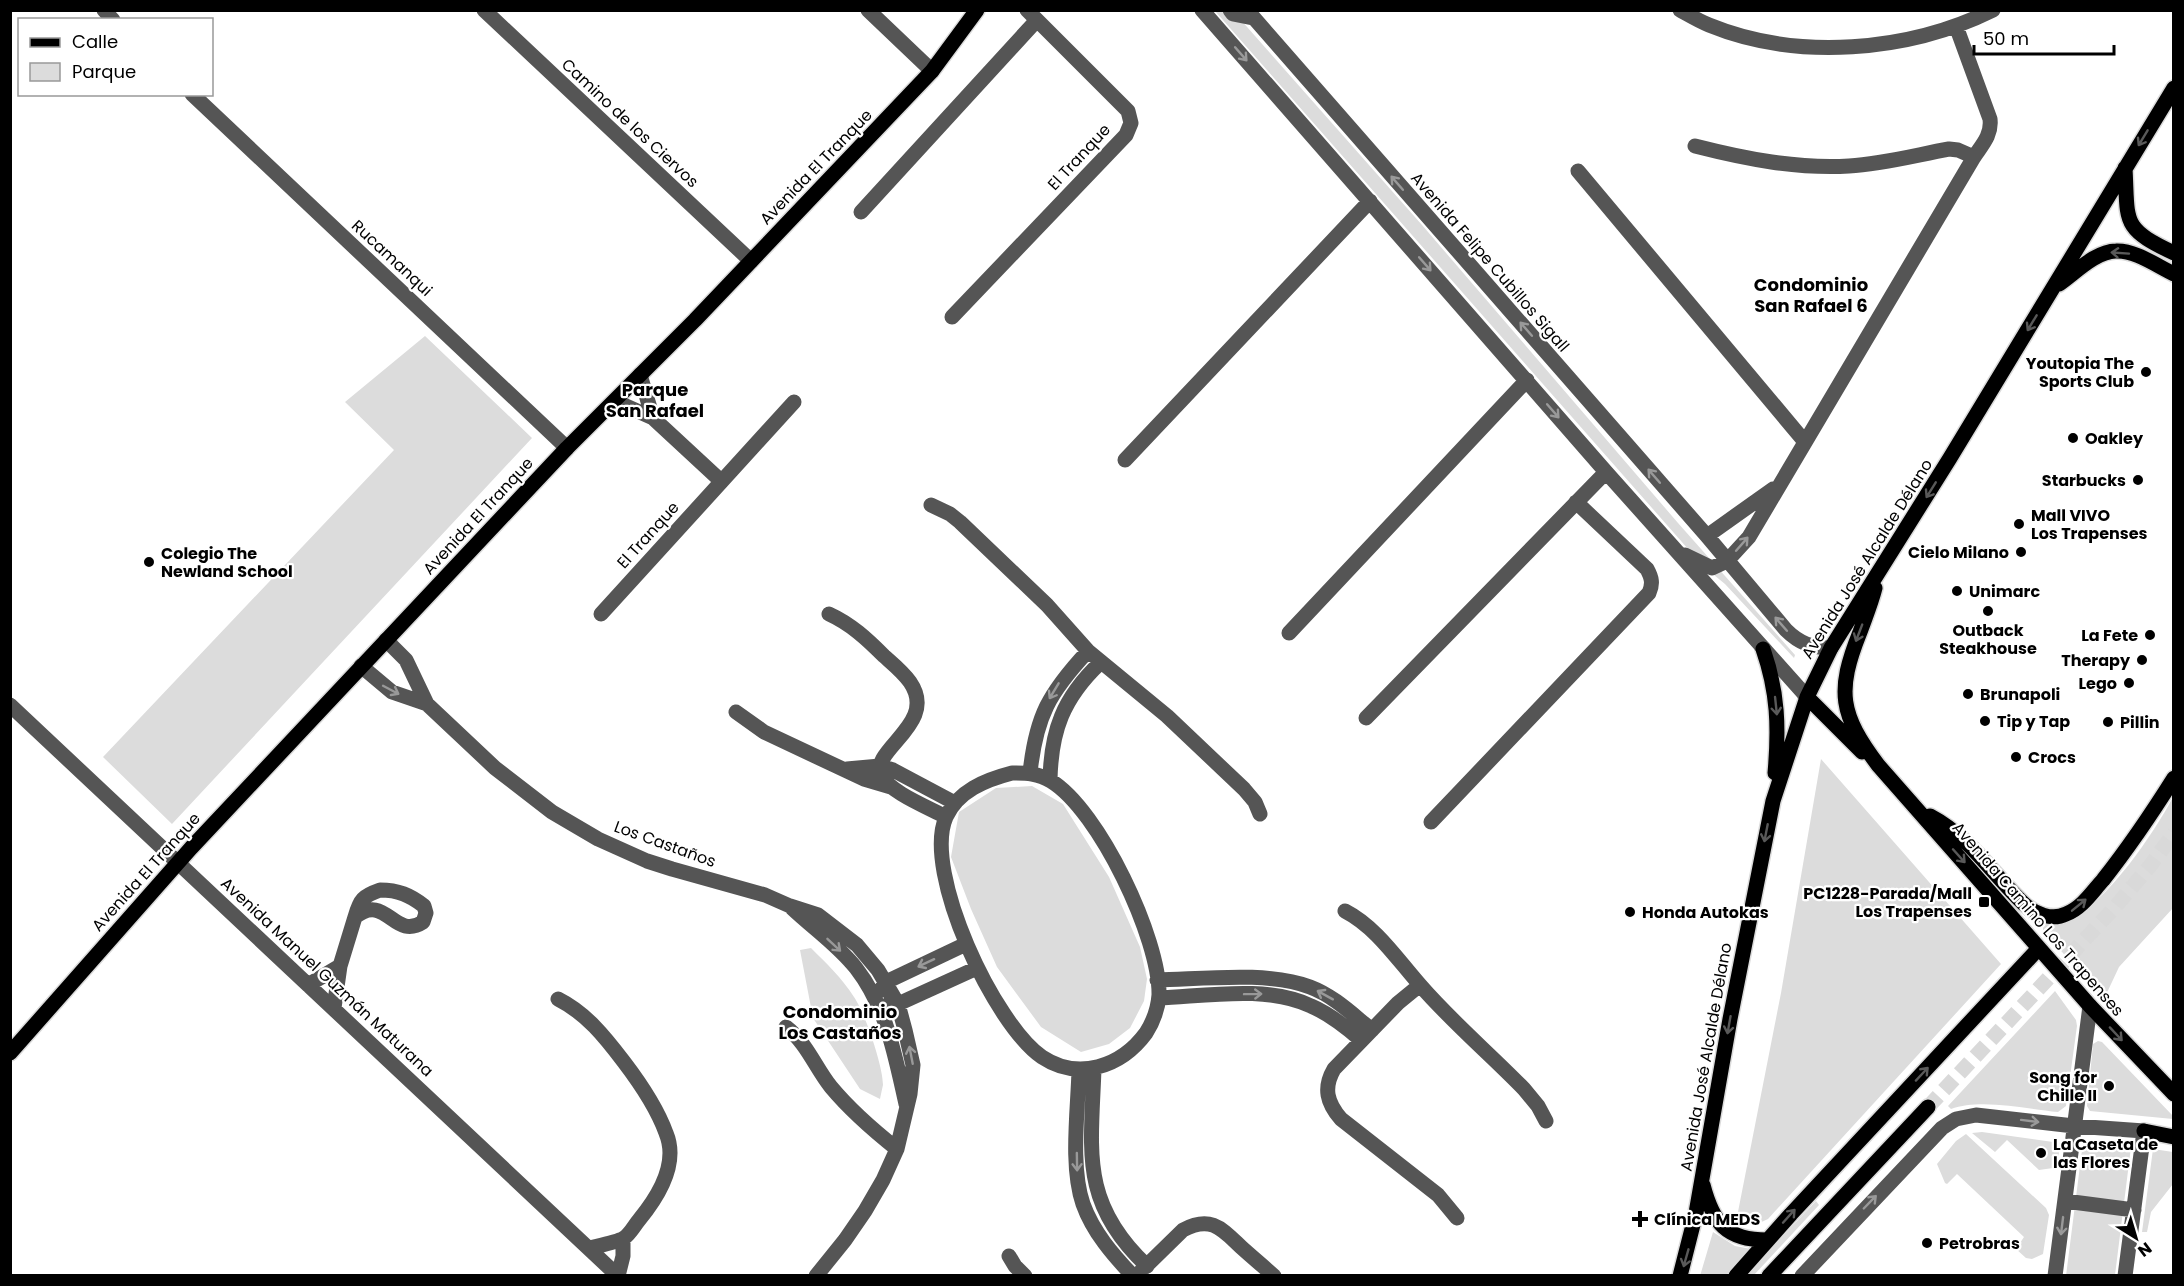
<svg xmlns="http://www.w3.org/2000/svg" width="2184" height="1286" font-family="Poppins,sans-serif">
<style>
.green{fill:#dcdcdc}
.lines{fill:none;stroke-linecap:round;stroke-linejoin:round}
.major-tunnel{stroke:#d9d9d9;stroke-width:15;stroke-dasharray:15 8;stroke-linecap:butt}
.major-casing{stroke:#dbdbdb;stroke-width:18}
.minor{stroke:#555;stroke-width:15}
.major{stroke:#000;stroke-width:15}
.oneway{stroke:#999}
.oneway2{stroke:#595959}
.poi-dot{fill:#000;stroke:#fff;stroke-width:2}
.labels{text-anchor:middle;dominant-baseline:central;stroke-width:4.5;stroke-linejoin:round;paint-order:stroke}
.street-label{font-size:16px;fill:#000;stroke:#fff}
.poi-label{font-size:16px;font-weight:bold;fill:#000;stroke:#fff;text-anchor:start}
.neighbourhood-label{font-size:18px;font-weight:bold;fill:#000;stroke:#fff}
</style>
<rect width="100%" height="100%" fill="#fff"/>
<path class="green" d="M1215 11H1233L1422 225 1678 523 1795 655 1794 658 1725 584 1703 566Z
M425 336 532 438 172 824 103 757 394 450 345 402Z
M1821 759 2001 964 1768 1219C1757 1225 1748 1226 1736 1222L1781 993Z
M1032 786 1063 804 1109 877 1140 947 1147 979 1144 1001 1130 1028 1109 1044 1081 1052 1041 1027 997 967 971 909 951 857 959 812 996 788Z
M2173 797V908L2119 967 2104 999 2046 934 2043 930V926C2052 922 2061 926 2070 921 2108 900 2153 835 2173 797Z
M811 948C826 963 842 978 854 997 865 1013 883 1066 883 1085 882 1089 881 1094 880 1099L860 1089 813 1018 800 950Z
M2055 991 2076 1020 2077 1026 2066 1106 2058 1112C2026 1109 1981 1098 1951 1109L1948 1106Z
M2098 1041 2102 1042 2173 1116V1119L2090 1111 2087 1106 2093 1044Z
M1982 1132 2060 1143 2058 1162 2053 1168 2039 1170 2007 1140 1995 1152 1972 1133Z
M1966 1134 2046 1208 2049 1215 2043 1254 2032 1259 2026 1258 2016 1249 2024 1237 1957 1174 1947 1184 1945 1183 1937 1164 1956 1141Z
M2083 1142 2131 1147 2115 1275 2066 1276Z
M2153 1149 2173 1152V1184L2151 1212 2147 1232H2142Z
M1816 1201 1819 1205 1754 1275 1745 1276Z
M1713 1232 1735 1246 1751 1249 1726 1275 1700 1276Z"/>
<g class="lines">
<path class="major-tunnel" d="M1928 1107 2116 906 2150 866 2174 833"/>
<defs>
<path id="major" d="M2125 168C2128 223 2121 228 2174 253
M2059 284C2075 273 2096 251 2116 251 2135 250 2157 266 2174 274
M1875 588C1871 604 1865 618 1860 632 1836 692 1840 714 1878 765L2090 1006 2174 1094
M1763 649C1778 692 1779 728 1775 773
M1807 697 1862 752
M1930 816C1970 837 1993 875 2024 904 2035 914 2052 921 2066 914 2082 908 2092 892 2103 880 2129 847 2152 813 2174 778
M10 1053 191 848 567 448 695 320 932 71 977 10
M2144 1131 2174 1137
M1703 1185C1713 1223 1726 1240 1767 1240
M1680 1276 1696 1213 1730 1019 1773 801 1807 697 1831 648 1950 458 2174 88
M1736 1276 1791 1214 2039 948
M1769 1276 1928 1107"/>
</defs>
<use href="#major" class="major-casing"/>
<path class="minor" d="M104 10 113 20
M484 10 751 261
M868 10 932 71
M1202 10 1606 472 1807 697
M1230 10 1233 14 1253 18
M1247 10 1707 536 1786 630C1799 643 1812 648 1831 648
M1680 10C1689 15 1699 21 1709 25 1797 61 1908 52 1993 10
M192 94 567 448
M1695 146C1746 159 1797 169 1849 166 1883 164 1916 155 1949 149L1958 150 1974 157
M1578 171 1805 442
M861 212 1037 20
M952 317 1126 135 1131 123 1128 111 1027 10
M640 375 653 418
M615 401 653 418 721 481
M1125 460 1370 201
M931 505 950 514 960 522 1047 605 1088 651 1167 716 1244 789 1255 802 1260 814
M1707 536 1773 489
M1685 555 1712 568 1727 561 1749 537 1974 157C1982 145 1992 135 1990 119L1956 26
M601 614 794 402
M829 614C851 624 867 639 884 656 893 664 903 672 910 682 939 724 870 749 881 775 889 792 930 808 946 817
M1289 633 1527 380
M386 640 406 660 427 704 495 768 552 812 598 839 647 861 672 869 765 895 790 906 818 915 857 945 878 970 898 1004 905 1030 913 1065 910 1094 897 1149 883 1180 865 1211 845 1240 816 1276
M361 666 392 692 427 704
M10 705 618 1276 623 1256V1239
M736 712 764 732 864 779 891 787
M1366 718 1606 472
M847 769 880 766 893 770 955 803
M1012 773C1026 773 1038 773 1051 781 1099 810 1160 939 1159 995 1158 1009 1153 1022 1146 1033 1121 1067 1078 1081 1042 1057 995 1025 922 872 946 817 958 791 985 780 1012 773Z
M1030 773C1036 716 1049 693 1088 651
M1050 780C1051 731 1063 698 1100 663
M1431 822 1649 593C1653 584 1652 578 1647 569L1576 502
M380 890C398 890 410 895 424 906L426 913 423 922C394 941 386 892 355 917 360 899 363 896 380 890Z
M792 908C813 928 838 945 856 968 887 1008 895 1056 906 1104
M1345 911C1376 927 1397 959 1420 985 1452 1022 1490 1054 1524 1089L1538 1106 1546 1121
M1157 980C1203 979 1268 971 1310 987 1334 996 1352 1014 1372 1030
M308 985 340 966
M1420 985 1398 1003 1334 1069C1323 1088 1327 1103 1341 1119L1438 1195 1457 1218
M880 991 886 982 966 944
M1159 998C1206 996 1267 985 1311 1006 1330 1014 1346 1027 1361 1040
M558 999C586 1013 605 1037 624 1062 640 1083 657 1108 666 1133 679 1164 658 1197 639 1220 634 1226 630 1234 624 1238 618 1242 597 1246 589 1248
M890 1002 898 1004 977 968
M334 1008 340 966 355 917
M786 1027C807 1043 815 1067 831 1087 851 1111 873 1130 897 1149
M1094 1069C1091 1152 1080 1203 1147 1266
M1079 1070C1078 1110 1070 1166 1083 1204 1093 1232 1113 1255 1133 1276
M2065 1201 2134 1210
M1009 1256 1015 1266 1025 1276
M1141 1271 1183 1230C1211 1215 1222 1229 1241 1247 1252 1257 1263 1266 1274 1276
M1802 1276 1942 1128 1956 1119 1976 1115 2074 1126 2144 1131 2125 1276
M2055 1276 2090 1006"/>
<use href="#major" class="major"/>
</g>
<defs><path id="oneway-shaft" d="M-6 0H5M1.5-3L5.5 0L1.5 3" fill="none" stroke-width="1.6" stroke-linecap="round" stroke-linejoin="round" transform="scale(1.5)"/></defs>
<g class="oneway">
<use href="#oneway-shaft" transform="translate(1241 54) rotate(49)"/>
<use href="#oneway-shaft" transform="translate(1397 183) rotate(-131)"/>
<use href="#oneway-shaft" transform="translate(1425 264) rotate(49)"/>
<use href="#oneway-shaft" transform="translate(1526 329) rotate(-131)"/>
<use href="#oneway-shaft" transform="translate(1553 411) rotate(49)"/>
<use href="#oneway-shaft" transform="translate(1654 476) rotate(-131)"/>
<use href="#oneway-shaft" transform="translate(1742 544) rotate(-49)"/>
<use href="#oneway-shaft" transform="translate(1781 624) rotate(-131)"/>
<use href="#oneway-shaft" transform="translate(391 690) rotate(28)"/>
<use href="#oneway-shaft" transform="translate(1054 691) rotate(121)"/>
<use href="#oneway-shaft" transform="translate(834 945) rotate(43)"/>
<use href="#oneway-shaft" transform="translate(926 963) rotate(155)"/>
<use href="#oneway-shaft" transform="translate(1253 994) rotate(-1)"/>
<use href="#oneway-shaft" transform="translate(1325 995) rotate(-151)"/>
<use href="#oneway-shaft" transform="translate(911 1055) rotate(-101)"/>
<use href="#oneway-shaft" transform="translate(2030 1121) rotate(7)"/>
<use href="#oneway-shaft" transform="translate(1077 1162) rotate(89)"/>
<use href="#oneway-shaft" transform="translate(1870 1202) rotate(-46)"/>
<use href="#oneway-shaft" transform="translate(2062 1226) rotate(97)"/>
</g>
<g class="oneway2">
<use href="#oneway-shaft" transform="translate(2143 138) rotate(121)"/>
<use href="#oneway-shaft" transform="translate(2120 253) rotate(-176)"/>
<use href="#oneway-shaft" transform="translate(2032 323) rotate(121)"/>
<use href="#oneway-shaft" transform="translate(1931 490) rotate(122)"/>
<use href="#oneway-shaft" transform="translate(1859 633) rotate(111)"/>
<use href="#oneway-shaft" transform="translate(1776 706) rotate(84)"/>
<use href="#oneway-shaft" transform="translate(1766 833) rotate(101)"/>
<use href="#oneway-shaft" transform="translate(1959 856) rotate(48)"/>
<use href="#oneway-shaft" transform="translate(2079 905) rotate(-39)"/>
<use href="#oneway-shaft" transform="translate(1729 1025) rotate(100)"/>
<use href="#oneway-shaft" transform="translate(2116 1034) rotate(47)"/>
<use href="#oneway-shaft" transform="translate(1922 1074) rotate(-47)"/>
<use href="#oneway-shaft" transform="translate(1789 1216) rotate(-48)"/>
<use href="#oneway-shaft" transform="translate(1686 1258) rotate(106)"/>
</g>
<g class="poi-dot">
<circle cx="2146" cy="372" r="6"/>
<circle cx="2073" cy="438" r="6"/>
<circle cx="2138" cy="480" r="6"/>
<circle cx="2019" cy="524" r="6"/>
<circle cx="2021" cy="552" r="6"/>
<circle cx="149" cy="562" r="6"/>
<circle cx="1957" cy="591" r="6"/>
<circle cx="1988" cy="611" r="6"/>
<circle cx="2150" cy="635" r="6"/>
<circle cx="2142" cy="660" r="6"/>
<circle cx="2129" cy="683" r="6"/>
<circle cx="1968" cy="694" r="6"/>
<circle cx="1985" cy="721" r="6"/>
<circle cx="2108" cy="722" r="6"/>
<circle cx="2016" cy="757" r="6"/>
<rect x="1978" y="896" width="12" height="12" rx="3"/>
<circle cx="1630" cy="912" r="6"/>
<circle cx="2109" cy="1086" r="6"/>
<circle cx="2041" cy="1153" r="6"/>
<path d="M1637 1210h6v6h6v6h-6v6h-6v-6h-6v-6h6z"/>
<circle cx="1927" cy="1243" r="6"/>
</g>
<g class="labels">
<g class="street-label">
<text transform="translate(630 123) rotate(43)">Camino de los Ciervos</text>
<text transform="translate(1079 157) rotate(-47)">El Tranque</text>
<text transform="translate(816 167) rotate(-46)">Avenida El Tranque</text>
<text transform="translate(392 258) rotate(43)">Rucamanqui</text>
<text transform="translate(1490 262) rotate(49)">Avenida Felipe Cubillos Sigall</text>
<text transform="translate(478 516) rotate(-47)">Avenida El Tranque</text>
<text transform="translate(648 535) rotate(-48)">El Tranque</text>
<text transform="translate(1867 559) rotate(-58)">Avenida José Alcalde Délano</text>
<text transform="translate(665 844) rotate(20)">Los Castaños</text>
<text transform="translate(146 872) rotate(-48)">Avenida El Tranque</text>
<text transform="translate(2038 919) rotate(49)">Avenida Camino Los Trapenses</text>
<text transform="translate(327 977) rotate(43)">Avenida Manuel Guzmán Maturana</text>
<text transform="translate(1706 1057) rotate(-80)">Avenida José Alcalde Délano</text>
</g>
<g class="poi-label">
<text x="2134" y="363" text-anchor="end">Youtopia The<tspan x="2134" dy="18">Sports Club</tspan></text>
<text x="2085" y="438">Oakley</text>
<text x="2126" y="480" text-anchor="end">Starbucks</text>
<text x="2031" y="515">Mall VIVO<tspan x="2031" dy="18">Los Trapenses</tspan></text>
<text x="2009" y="552" text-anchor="end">Cielo Milano</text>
<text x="161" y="553">Colegio The<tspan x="161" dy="18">Newland School</tspan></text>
<text x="1969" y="591">Unimarc</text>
<text x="1988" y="630" text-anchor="middle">Outback<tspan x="1988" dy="18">Steakhouse</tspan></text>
<text x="2138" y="635" text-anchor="end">La Fete</text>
<text x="2130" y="660" text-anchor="end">Therapy</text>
<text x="2117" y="683" text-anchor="end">Lego</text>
<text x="1980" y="694">Brunapoli</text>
<text x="1997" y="721">Tip y Tap</text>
<text x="2120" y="722">Pillin</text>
<text x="2028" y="757">Crocs</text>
<text x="1972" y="893" text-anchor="end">PC1228-Parada/Mall<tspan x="1972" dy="18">Los Trapenses</tspan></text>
<text x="1642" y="912">Honda Autokas</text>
<text x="2097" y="1077" text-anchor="end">Song for<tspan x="2097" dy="18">Chille II</tspan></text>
<text x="2053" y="1144">La Caseta de<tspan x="2053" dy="18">las Flores</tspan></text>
<text x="1654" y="1219">Clínica MEDS</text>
<text x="1939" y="1243">Petrobras</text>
</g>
<g class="neighbourhood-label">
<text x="1811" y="284">Condominio<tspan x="1811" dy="21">San Rafael 6</tspan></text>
<text x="655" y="389">Parque<tspan x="655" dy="21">San Rafael</tspan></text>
<text x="840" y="1011">Condominio<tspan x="840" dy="21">Los Castaños</tspan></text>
</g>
</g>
<rect width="2184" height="1286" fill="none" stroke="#000000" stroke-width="24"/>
<rect x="18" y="18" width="195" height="78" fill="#ffffff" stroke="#999999" stroke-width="1.5"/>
<rect x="30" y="38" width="30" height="9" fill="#000000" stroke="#999999" stroke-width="1.5"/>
<text x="72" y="48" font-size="18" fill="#000000">Calle</text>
<rect x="30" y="63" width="30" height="18" fill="#dcdcdc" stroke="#999999" stroke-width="1.5"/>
<text x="72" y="78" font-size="18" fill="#000000">Parque</text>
<g transform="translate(2136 1238) rotate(143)" stroke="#ffffff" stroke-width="4.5" paint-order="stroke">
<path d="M0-4.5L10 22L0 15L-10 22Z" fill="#000000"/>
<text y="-9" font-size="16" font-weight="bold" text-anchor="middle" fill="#000000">N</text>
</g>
<path d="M1974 45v9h140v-9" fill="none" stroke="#000000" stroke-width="3"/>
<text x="1983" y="45" font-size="18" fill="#000000" stroke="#ffffff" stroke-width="4.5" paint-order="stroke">50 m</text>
</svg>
